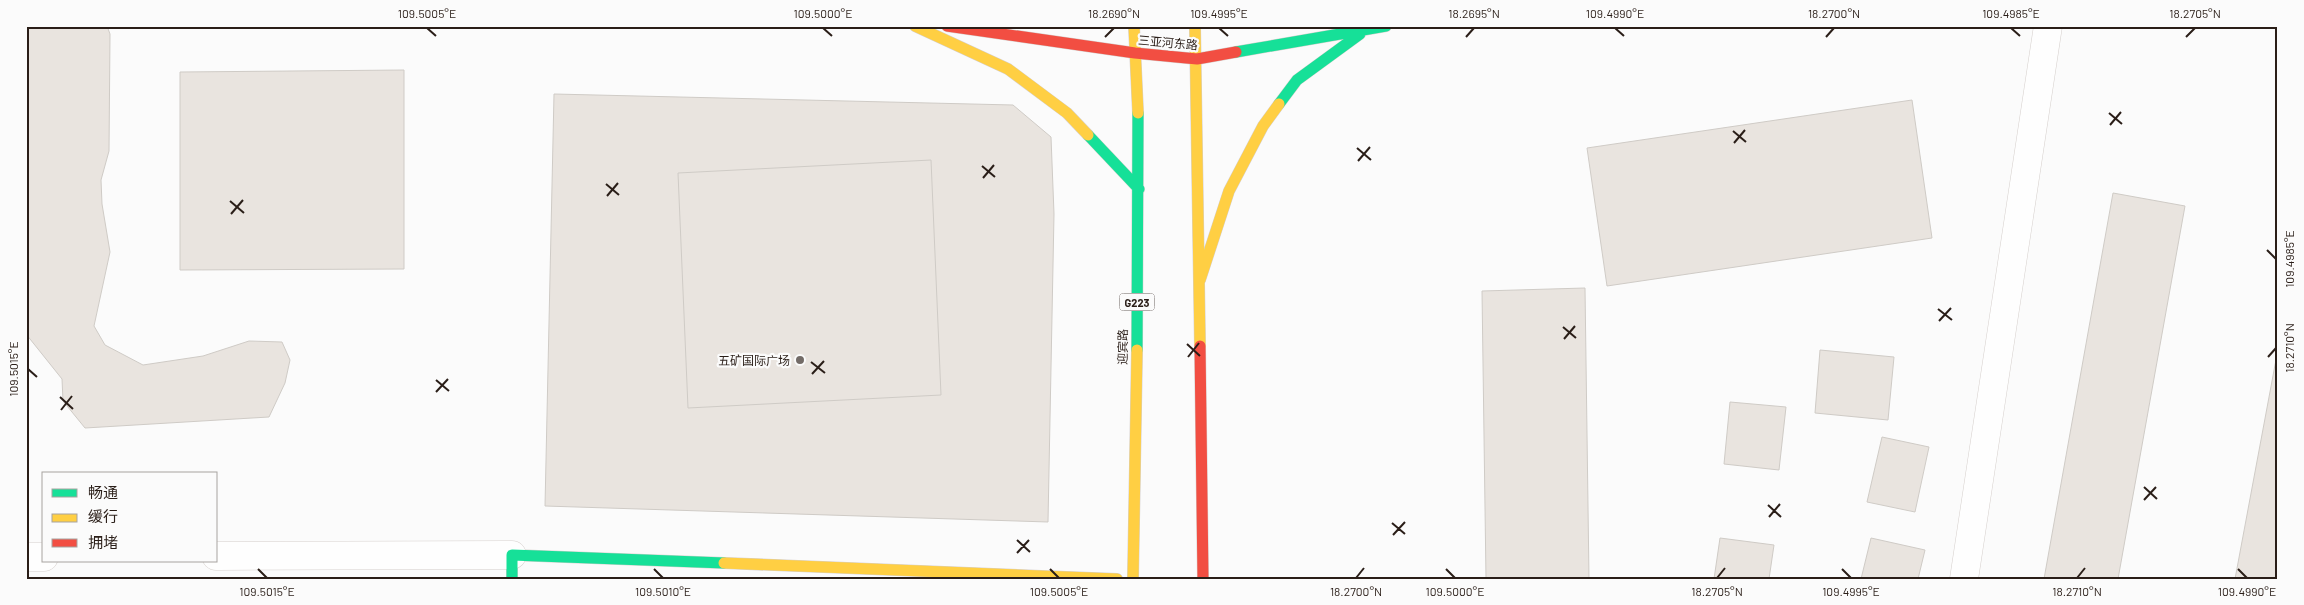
<svg xmlns="http://www.w3.org/2000/svg" width="2304" height="605" font-family="Barlow,'Noto Sans SC',sans-serif">
<style>
.building{fill:#e9e4df;stroke:#cfcbc6}
.lines{fill:none;stroke-linecap:round;stroke-linejoin:round}
.street-casing{stroke:#d6d0cd;stroke-width:29}
.fast-casing{stroke:#d6d0cd;stroke-width:12}
.slow-casing{stroke:#d6d0cd;stroke-width:12}
.jam-casing{stroke:#d6d0cd;stroke-width:12}
.street{stroke:#fefefe;stroke-width:28}
.fast{stroke:#16e098;stroke-width:11}
.slow{stroke:#ffcf43;stroke-width:11}
.jam{stroke:#f24e42;stroke-width:11}
.ticks{fill:none;stroke:#2a1e18;stroke-width:2}
.poi-dot{fill:#736b67;stroke:#fbfbfb;stroke-width:2}
.labels{text-anchor:middle;dominant-baseline:central;stroke-width:4.5;stroke-linejoin:round;paint-order:stroke}
.shield{fill:#fbfbfb;stroke:#69605c;stroke-width:1}
.shield-label{font-size:11px;font-weight:bold;fill:#2a1e18}
.street-label{font-size:12px;fill:#2a1e18;stroke:#fbfbfb}
.poi-label{font-size:12px;fill:#2a1e18;stroke:#fbfbfb;text-anchor:end}
.neatline{fill:none;stroke:#2a1e18;stroke-width:2}
.ticks-label{font-size:12px;text-anchor:middle;fill:#2a1e18}
</style>
<rect width="100%" height="100%" fill="#fbfbfb"/>
<path class="building" d="M26 26H107L110 34 109 151 101 180 102 204 110 252 94 326 105 345 143 365 203 356 249 341 282 342 290 360 285 383 269 417 85 428 63 401 62 379 26 334Z
M404 70V269L180 270V72Z
M554 94 1013 105 1051 137 1054 214 1048 522 545 506Z
M1912 100 1932 238 1607 286 1587 148Z
M931 160 941 395 688 408 678 173Z
M2113 193 2185 206 2118 579H2044Z
M1585 288 1589 579H1486L1482 291Z
M2278 349V579H2235Z
M1820 350 1894 357 1888 420 1815 413Z
M1730 402 1786 407 1779 470 1724 464Z
M1882 437 1929 447 1915 512 1867 502Z
M1720 538 1774 545 1769 579H1714Z
M1871 538 1925 550 1918 579H1861Z"/>
<g class="lines">
<defs>
<path id="street" d="M216 556 512 555
M26 557H44
M1964 579 2048 26"/>
<path id="fast" d="M1236 52 1386 26
M1279 104 1297 80 1360 34
M1088 135 1139 189
M1137 350 1138 113
M512 579V555L724 563"/>
<path id="slow" d="M915 26 1008 69 1067 113 1088 135
M1134 26 1138 113
M1195 26 1200 346
M1200 280 1229 191 1263 126 1279 104
M724 563 1117 579
M1133 579 1137 350"/>
<path id="jam" d="M947 26 1135 53 1197 59 1236 52
M1200 346 1203 579"/>
</defs>
<use href="#street" class="street-casing"/>
<use href="#fast" class="fast-casing"/>
<use href="#slow" class="slow-casing"/>
<use href="#jam" class="jam-casing"/>
<use href="#street" class="street"/>
<use href="#fast" class="fast"/>
<use href="#slow" class="slow"/>
<use href="#jam" class="jam"/>
</g>
<path class="ticks" d="M427 28 436 36M823 28 832 36M1219 28 1228 36M1615 28 1624 36M2011 28 2020 36M1105 37 1114 28M1466 37 1474 28M1826 37 1834 28M2186 37 2195 28M2109 113 2122 124M2110 125 2121 112M1733 131 1746 142M1734 143 1745 130M1357 148 1371 160M1358 161 1370 147M982 166 995 177M983 178 994 165M606 184 619 195M607 196 618 183M230 201 244 213M231 214 243 200M2267 250 2276 259M1938 309 1952 320M1939 321 1951 308M1563 327 1576 338M1564 339 1575 326M1187 344 1200 356M1188 357 1199 343M2268 357 2276 348M811 362 825 373M28 369 37 377M812 374 824 361M436 380 449 391M436 392 448 379M60 397 73 409M61 410 72 396M2144 487 2157 499M2144 500 2156 487M1768 505 1781 517M1769 517 1780 504M1392 523 1405 534M1393 535 1405 522M1017 540 1030 552M1017 553 1029 540M258 569 267 578M654 569 663 578M1050 569 1059 578M1446 569 1455 578M1842 569 1851 578M2238 569 2247 578M1356 578 1364 568M1717 578 1725 568M2077 578 2085 568"/>
<circle class="poi-dot" cx="800" cy="360" r="5"/>
<g class="labels">
<rect class="shield" x="1119.5" y="293.5" width="35" height="17" rx="4"/>
<g class="shield-label">
<text x="1137" y="302">G223</text>
</g>
<g class="street-label">
<text transform="translate(1168 42) rotate(5)">三亚河东路</text>
<text transform="translate(1122 347) rotate(-89)">迎宾路</text>
</g>
<g class="poi-label">
<text x="790" y="360">五矿国际广场</text>
</g>
</g>
<rect width="2304" height="605" fill="none" stroke="#fbfbfb" stroke-width="55"/>
<rect x="42" y="472" width="175" height="90" fill="#fbfbfb" stroke="#a7a3a0"/>
<rect x="52" y="489" width="25" height="8" fill="#16e098" stroke="#a7a3a0"/>
<text x="88" y="498" font-size="15" fill="#2a1e18">畅通</text>
<rect x="52" y="514" width="25" height="8" fill="#ffcf43" stroke="#a7a3a0"/>
<text x="88" y="522" font-size="15" fill="#2a1e18">缓行</text>
<rect x="52" y="539" width="25" height="8" fill="#f24e42" stroke="#a7a3a0"/>
<text x="88" y="548" font-size="15" fill="#2a1e18">拥堵</text>
<rect x="28" y="28" width="2248" height="550" class="neatline"/>
<g class="ticks-label">
<text x="427" y="18">109.5005°E</text>
<text x="823" y="18">109.5000°E</text>
<text x="1114" y="18">18.2690°N</text>
<text x="1219" y="18">109.4995°E</text>
<text x="1474" y="18">18.2695°N</text>
<text x="1615" y="18">109.4990°E</text>
<text x="1834" y="18">18.2700°N</text>
<text x="2011" y="18">109.4985°E</text>
<text x="2195" y="18">18.2705°N</text>
<text transform="translate(2290 259) rotate(-90)" y="4">109.4985°E</text>
<text transform="translate(2290 348) rotate(-90)" y="4">18.2710°N</text>
<text transform="translate(14 369) rotate(-90)" y="4">109.5015°E</text>
<text x="267" y="596">109.5015°E</text>
<text x="663" y="596">109.5010°E</text>
<text x="1059" y="596">109.5005°E</text>
<text x="1356" y="596">18.2700°N</text>
<text x="1455" y="596">109.5000°E</text>
<text x="1717" y="596">18.2705°N</text>
<text x="1851" y="596">109.4995°E</text>
<text x="2077" y="596">18.2710°N</text>
<text x="2247" y="596">109.4990°E</text>
</g>
</svg>
